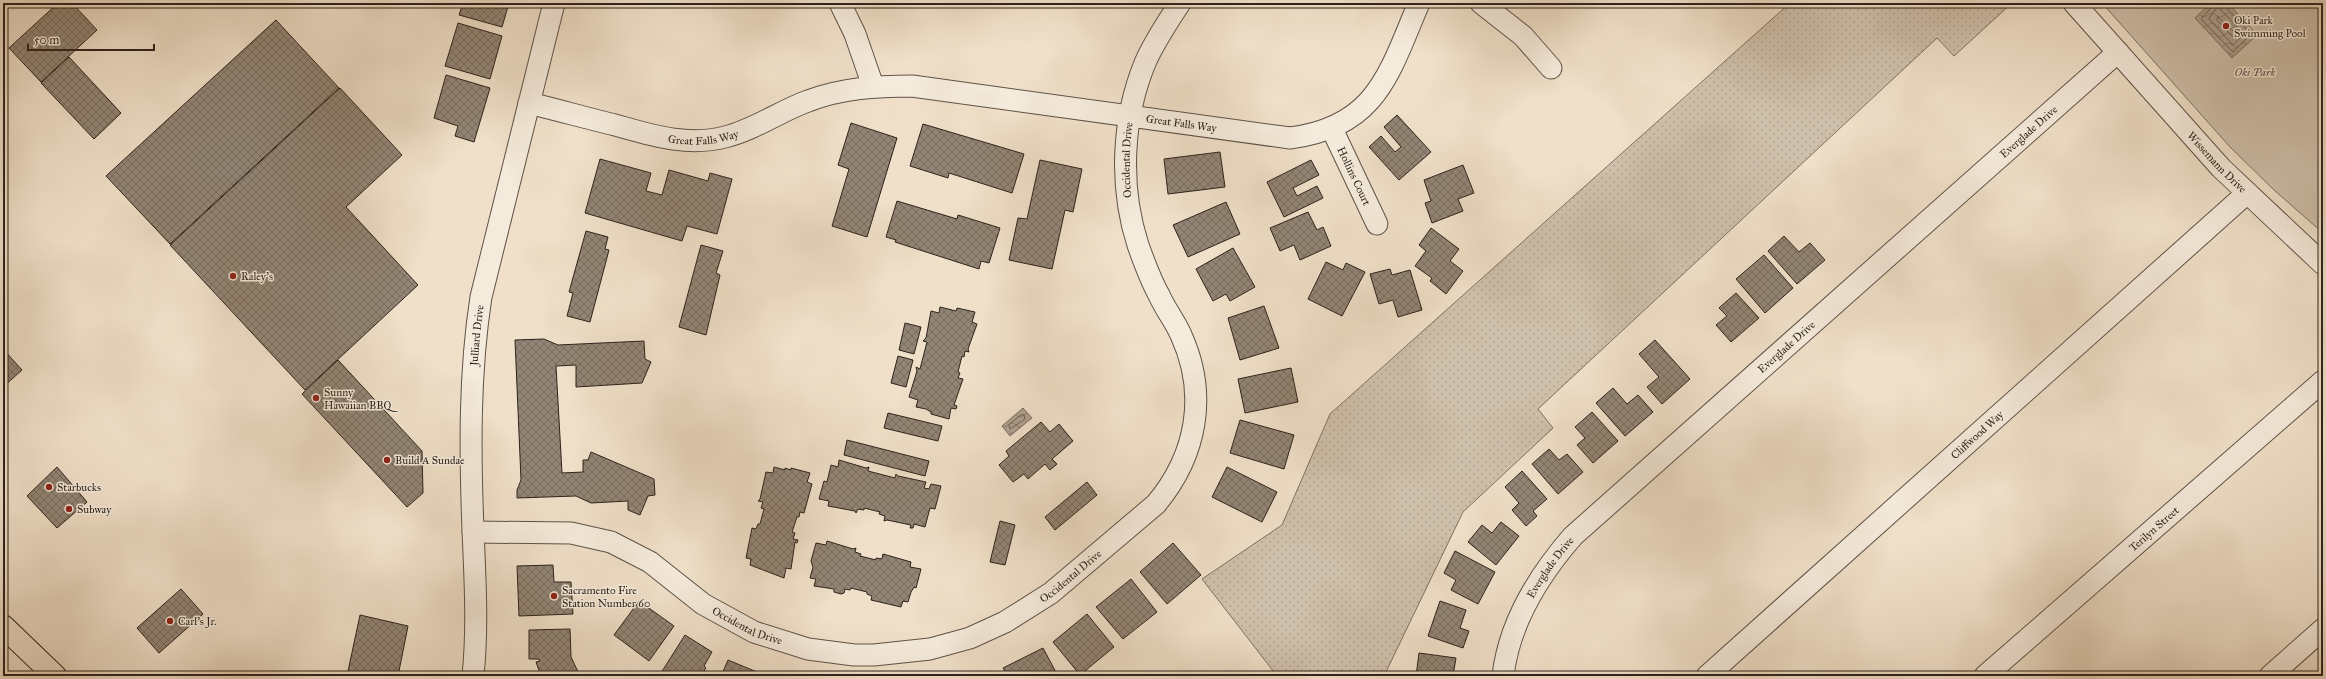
<svg xmlns="http://www.w3.org/2000/svg" width="2326" height="679" font-family="'IM FELL Great Primer',serif">
<style>
.grass{fill:url(#grass-dots);stroke:#7e7163}
.park{fill:#cfc0ab;stroke:#7e7163}
.water{fill:url(#water-waves);stroke:#7a6d60}
.lines{fill:none;stroke-linecap:round;stroke-linejoin:round}
.shore{stroke:#6e6054;stroke-width:1}
.building{fill:url(#building-cross-hatch);stroke:#2d221b}
.minor-casing{stroke:#5e5246;stroke-width:23}
.major-casing{stroke:#2d221b;stroke-width:24}
.minor{stroke:#f5ebdc;stroke-width:21}
.major{stroke:#f0e0c9;stroke-width:22}
.poi-dot{fill:#8f2418;stroke:#f5ebdc;stroke-width:1.5}
.labels{text-anchor:middle;dominant-baseline:central;stroke-width:3;stroke-linejoin:round;paint-order:stroke}
.poi-label{font-size:11px;fill:#2d221b;stroke:#f5ebdc;text-anchor:start}
.park-label{font-size:11px;font-style:italic;fill:#564a3f;stroke:#f5ebdc}
.street-label{font-size:11px;fill:#2d221b;stroke:#f5ebdc}
</style>
<defs>
<pattern id="grass-dots" width="8" height="8" patternUnits="userSpaceOnUse"><rect width="8" height="8" fill="#cfc0ab"/><path d="M2 2h.1M6 6h.1" fill="none" stroke="#b2a593" stroke-width="1.8" stroke-linecap="round"/></pattern>
<pattern id="water-waves" width="16" height="10" patternUnits="userSpaceOnUse"><rect width="16" height="10" fill="#ae9f8e"/><path d="M0 5q4-4 8 0t8 0" fill="none" stroke="#8e8173"/></pattern>
<pattern id="building-cross-hatch" width="8" height="8" patternUnits="userSpaceOnUse"><rect width="8" height="8" fill="#928575"/><path d="M0 0l8 8M0 8l8-8" fill="none" stroke="#786c5f"/></pattern>
</defs>
<rect width="100%" height="100%" fill="#f0e0c9"/>
<filter id="stains"><feTurbulence type="fractalNoise" baseFrequency=".005" numOctaves="4"/><feColorMatrix values="0 0 0 0 .2 0 0 0 0 .09 0 0 0 0 .02 0 0 0 .5 -.17"/></filter>
<radialGradient id="worn" r=".72"><stop offset=".6" stop-color="#630" stop-opacity="0"/><stop offset="1" stop-color="#630" stop-opacity=".3"/></radialGradient>
<path class="grass" d="M1790 3H2012L1954 56 1937 38 1538 409 1553 428 1463 512 1384 676H1277L1202 579 1282 525 1330 414Z"/>
<path class="park" d="M2102 3H2323V233L2274 190 2230 147Z"/>
<path class="water" d="M2211 3H2228L2257 35 2232 58 2195 18Z
M1023 408 1032 418 1010 436 1002 426Z"/>
<g class="lines">
<path class="shore" d="M2213 3 2212 7 2201 19 2233 52 2251 34 2226 7 2225 3
M2218 7 2244 34 2233 45 2209 19Z
M2218 17 2235 33V36H2232L2217 20Z
M1021 415H1024L1025 419 1010 429 1009 425Z"/>
</g>
<path class="building" d="M58 3H72L97 30 41 82 9 48Z
M463 3H509L502 27 459 15Z
M276 20 339 88 170 244 106 176Z
M458 23 502 36 490 79 445 66Z
M69 57 121 113 94 139 41 83Z
M446 75 490 88 474 142 455 136 458 126 434 118Z
M340 88 402 155 346 207 418 285 305 390 170 245Z
M1397 115 1431 152 1399 180 1369 147 1381 136 1395 152 1401 147 1384 127Z
M851 123 897 138 867 237 832 226 849 169 838 165Z
M923 124 1024 154 1012 193 949 173 948 178 910 166Z
M1220 152 1225 187 1168 194 1164 159Z
M600 159 651 173 646 191 662 195 669 170 708 181 710 173 732 179 717 234 687 226 682 241 585 213Z
M1040 160 1082 169 1073 212 1065 210 1052 269 1009 260 1018 218 1027 219Z
M1311 160 1319 175 1293 188 1297 196 1317 186 1323 198 1284 217 1267 182Z
M1463 165 1474 193 1458 199 1463 211 1432 223 1425 203 1431 201 1424 180Z
M897 201 957 219 958 215 1000 228 989 263 981 261 979 269 895 242 896 240 886 237Z
M1226 202 1240 234 1188 257 1173 225Z
M1308 212 1317 230 1323 227 1331 246 1300 260 1294 245 1280 251 1270 228Z
M1431 228 1459 249 1450 261 1463 271 1446 294 1430 281 1432 278 1415 266 1426 251 1419 245Z
M586 231 608 237 605 249 609 250 590 322 567 316 573 293 569 292Z
M1784 236 1799 252 1810 243 1825 260 1797 284 1768 251Z
M701 245 723 251 716 273 720 275 706 335 679 327Z
M1233 248 1255 287 1230 301 1226 294 1213 301 1196 269Z
M1764 255 1793 288 1765 313 1736 279Z
M1326 262 1343 270 1346 263 1365 272 1342 316 1308 299Z
M1390 269 1392 275 1410 270 1422 310 1398 317 1393 300 1379 304 1370 274Z
M1736 293 1759 318 1731 342 1716 325 1727 316 1719 308Z
M1264 306 1279 348 1240 360 1228 318Z
M940 307 956 311 957 308 975 312 972 322 977 324 968 349 969 352 965 351 964 357 962 356 958 372 960 373 958 378 963 379 954 405 957 406 956 409 951 408 949 419 931 414V412L926 409 916 407 918 400 909 397 917 371 916 367 920 369 927 342 923 341 926 338 931 311 939 313Z
M905 323 921 327 914 354 899 350Z
M544 339 558 345 644 341 645 359 651 362 642 383 576 387V365L556 366 562 473 583 472V460H588L591 452 654 479 655 495 648 496 640 515 628 510V501L591 503 576 496 517 498V490L521 480 515 340Z
M1655 340 1690 379 1662 404 1647 387 1659 377 1639 354Z
M3 349 22 370 3 387Z
M898 356 913 360 906 387 891 383Z
M338 360 422 451 423 493 407 507 302 394Z
M1291 368 1298 402 1245 413 1238 379Z
M1613 388 1627 404 1638 395 1653 412 1625 436 1596 403Z
M1592 412 1618 441 1593 463 1577 445 1585 438 1575 427Z
M888 413 942 426 938 441 884 428Z
M1240 420 1294 435 1284 469 1230 453Z
M1041 422 1050 432 1059 424 1073 441 1052 459 1057 464 1050 470 1045 464 1028 479 1024 474 1013 482 999 465 1009 456 1006 451Z
M847 440 929 461 925 476 844 455Z
M1549 449 1559 460 1567 454 1583 472 1558 494 1532 464Z
M839 460 866 468 869 467 868 471 895 478 896 474 898 476 926 482 924 488 929 489 931 484 941 486 935 509 930 508 925 527 914 524 913 528H910L911 525 887 520 884 521 885 516 879 514 880 512 864 508V510L858 509 856 513 855 511 828 506 829 501 819 499 824 481 827 482 831 465 838 467Z
M57 467 87 502 57 528 27 496Z
M774 467 785 470V468L791 470V468L810 473 807 482 812 484 804 513 800 512 799 517H797L792 532 795 533 793 539 798 540 797 543 795 542 791 569 786 568 784 578 750 565 751 559 746 558 752 528 756 529 758 524H760L764 509 761 508 763 502 758 501 760 499 766 472 773 473Z
M1227 467 1277 492 1262 522 1212 497Z
M1522 471 1547 499 1533 511 1537 516 1526 526 1512 510 1519 503 1505 487Z
M1087 482 1097 495 1055 530 1045 517Z
M1000 521 1015 525 1005 565 990 562Z
M1501 522 1519 536 1496 565 1468 542 1482 525 1492 533Z
M827 541 853 549 856 548 855 552 861 554 860 556 876 560V558L882 559 883 554 911 562 910 567 921 569 916 588 914 587 911 592 908 602 903 601 901 607 871 600 872 596 867 594V592L851 588 850 590 845 589 844 593 841 594 834 592V589L814 586 816 579 810 578 813 567 811 561 816 543 826 545Z
M1173 543 1201 575 1167 604 1140 572Z
M1455 551 1495 572 1478 604 1451 590 1456 580 1444 573Z
M553 565 554 582H571L573 614 519 616 517 566Z
M1131 579 1157 612 1123 639 1096 607Z
M181 589 203 614 159 653 137 628Z
M639 601 674 626 649 661 614 635Z
M1440 601 1466 610 1460 628 1469 631 1463 648 1428 636Z
M1087 614 1114 647 1080 675 1053 642Z
M360 615 408 626 398 676H347Z
M570 629 571 657 580 676H541L536 662 540 661 538 659H529V630Z
M685 635 712 652 704 666 706 668 701 676H659Z
M1043 648 1058 676H1008L1003 668Z
M1419 653 1456 658 1453 676H1416Z
M728 660 757 672 756 676H721Z
M992 671 993 676H978Z"/>
<g class="lines">
<defs>
<g id="minor">
<path d="M840 3 855 34 873 86"/>
<path d="M1481 3 1523 36 1551 68"/>
<path id="s1" d="M2074 3 2221 168 2323 264"/>
<path id="s2" d="M529 103C558 110 586 118 615 125 651 135 687 147 725 137 754 130 780 111 808 101 842 88 877 86 912 86L1290 138C1377 127 1389 73 1419 3"/>
<path id="s3" d="M1332 129 1377 224"/>
<path id="s4" d="M473 532 571 533 611 542 650 562 703 604 754 632 808 649 854 655H874L930 649 970 638 1005 622 1051 593 1156 504C1197 455 1208 394 1181 335 1175 321 1165 309 1159 295 1150 279 1144 262 1138 245 1119 187 1122 119 1145 63 1154 42 1167 23 1180 3"/>
<path id="s5" d="M473 676C478 627 475 579 473 530 470 453 469 374 481 297L554 3"/>
<path id="s6" d="M1503 676C1509 623 1539 575 1573 536L2118 52"/>
<path id="s7" d="M1707 676 2246 194"/>
<path id="s8" d="M1985 676 2323 381"/>
<path d="M2270 676 2323 629"/>
</g>
<path id="major" d="M3 626 55 676"/>
</defs>
<use href="#minor" class="minor-casing"/>
<use href="#major" class="major-casing"/>
<use href="#minor" class="minor"/>
<use href="#major" class="major"/>
</g>
<g class="poi-dot">
<circle cx="2226" cy="26" r="4"/>
<circle cx="233" cy="276" r="4"/>
<circle cx="316" cy="398" r="4"/>
<circle cx="387" cy="460" r="4"/>
<circle cx="49" cy="487" r="4"/>
<circle cx="69" cy="509" r="4"/>
<circle cx="554" cy="596" r="4"/>
<circle cx="170" cy="621" r="4"/>
</g>
<g class="labels">
<g class="poi-label">
<text x="2234" y="20">Oki Park<tspan x="2234" dy="13">Swimming Pool</tspan></text>
<text x="241" y="276">Raley's</text>
<text x="324" y="392">Sunny<tspan x="324" dy="13">Hawaiian BBQ</tspan></text>
<text x="395" y="460">Build A Sundae</text>
<text x="57" y="487">Starbucks</text>
<text x="77" y="509">Subway</text>
<text x="562" y="590">Sacramento Fire<tspan x="562" dy="13">Station Number 60</tspan></text>
<text x="178" y="621">Carl's Jr.</text>
</g>
<g class="park-label">
<text x="2255" y="72">Oki Park</text>
</g>
<g class="street-label">
<text stroke="none"><textPath href="#s2" startOffset="669">Great Falls Way</textPath></text>
<text stroke="none"><textPath href="#s6" startOffset="768">Everglade Drive</textPath></text>
<text stroke="none"><textPath href="#s2" startOffset="179">Great Falls Way</textPath></text>
<text stroke="none"><textPath href="#s4" startOffset="1127">Occidental Drive</textPath></text>
<text stroke="none"><textPath href="#s1" startOffset="214">Wissemann Drive</textPath></text>
<text stroke="none"><textPath href="#s3" startOffset="52">Hollins Court</textPath></text>
<text stroke="none"><textPath href="#s5" startOffset="341">Julliard Drive</textPath></text>
<text stroke="none"><textPath href="#s6" startOffset="444">Everglade Drive</textPath></text>
<text stroke="none"><textPath href="#s7" startOffset="362">Cliffwood Way</textPath></text>
<text stroke="none"><textPath href="#s8" startOffset="224">Terilyn Street</textPath></text>
<text stroke="none"><textPath href="#s6" startOffset="120">Everglade Drive</textPath></text>
<text stroke="none"><textPath href="#s4" startOffset="648">Occidental Drive</textPath></text>
<text stroke="none"><textPath href="#s4" startOffset="300">Occidental Drive</textPath></text>
</g>
</g>
<rect width="2326" height="679" fill="none" stroke="#f0e0c9" stroke-width="16"/>
<rect x="4" y="4" width="2318" height="671" fill="none" stroke="#2d221b" stroke-width="2"/>
<rect x="8" y="8" width="2310" height="663" fill="none" stroke="#2d221b"/>
<path d="M28 44v6h126v-6" fill="none" stroke="#2d221b" stroke-width="2"/>
<text x="34" y="44" font-size="12" fill="#2d221b" stroke="#f5ebdc" stroke-width="3" paint-order="stroke">50 m</text>
<rect width="100%" height="100%" filter="url(#stains)"/>
<rect width="100%" height="100%" fill="url(#worn)"/>
</svg>
